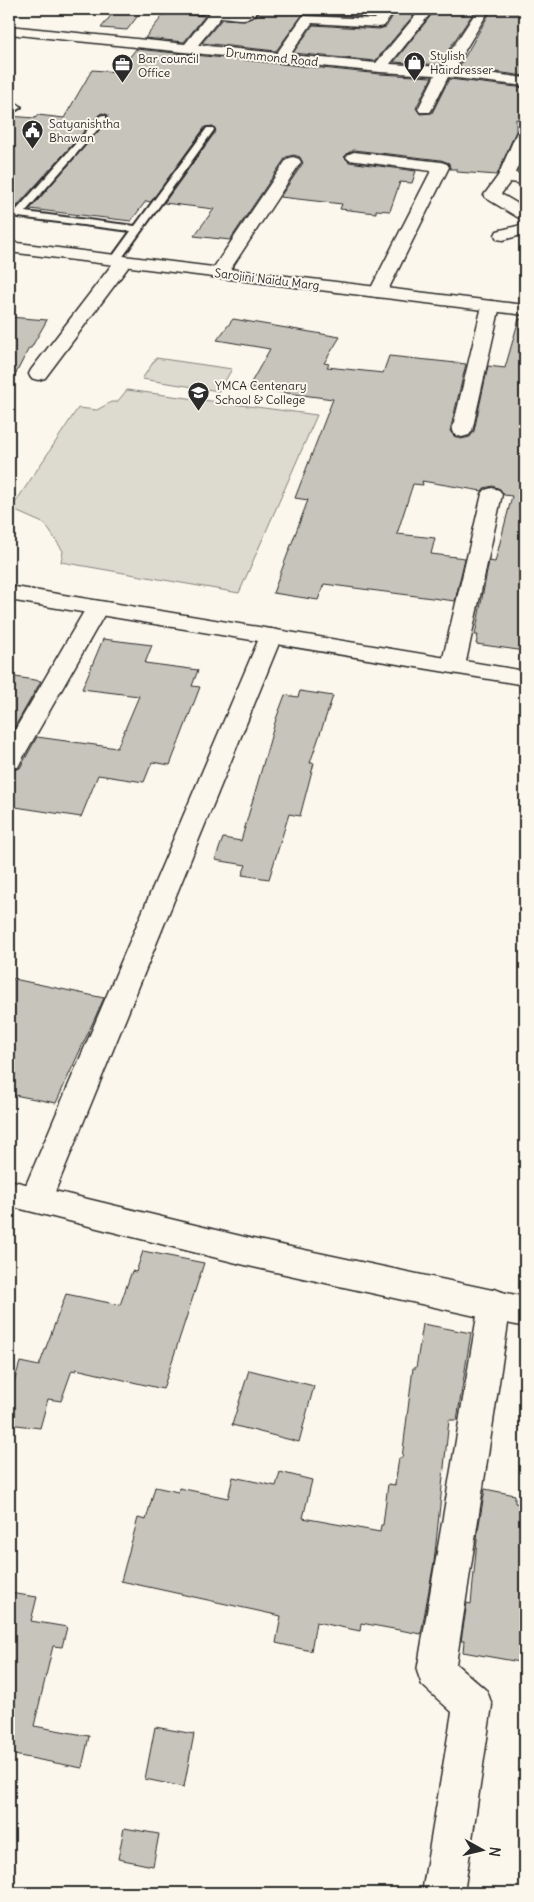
<svg xmlns="http://www.w3.org/2000/svg" width="534" height="1902" font-family="Delius,sans-serif">
<style>
.green{fill:#dddad0;stroke:#84827e}
.building{fill:#c7c4bc;stroke:#2b2b2b}
.lines{fill:none;stroke-linecap:round;stroke-linejoin:round}
.service-casing{stroke:#2b2b2b;stroke-width:4}
.minor-casing{stroke:#2b2b2b;stroke-width:3}
.tertiary-casing{stroke:#2b2b2b;stroke-width:3}
.secondary-casing{stroke:#2b2b2b;stroke-width:3}
.service{fill:#fbf7ec;fill-rule:evenodd}
.minor{fill:#fbf7ec;fill-rule:evenodd}
.tertiary{fill:#fbf7ec;fill-rule:evenodd}
.secondary{fill:#fbf7ec;fill-rule:evenodd}
.labels{text-anchor:middle;dominant-baseline:central;stroke-width:4;stroke-linejoin:round;paint-order:stroke}
.far-poi-label{font-size:12px;fill:#2b2b2b;stroke:#fbf7ec;text-anchor:start}
.far-street-label{font-size:12px;fill:#2b2b2b;stroke:#fbf7ec}
</style>
<rect width="100%" height="100%" fill="#fbf7ec"/>
<filter id="ink" filterUnits="userSpaceOnUse"><feTurbulence type="fractalNoise" baseFrequency=".02" numOctaves="2"/><feDisplacementMap in="SourceGraphic" scale="10" xChannelSelector="R" yChannelSelector="G"/><feConvolveMatrix kernelMatrix="1 2 1 2 8 2 1 2 1" color-interpolation-filters="sRGB"/></filter>
<g filter="url(#ink)">
<path class="green" d="M156 358 232 369 219 391 142 379Z
M127 390 317 415 239 593 61 562 63 551 45 524 11 509 78 408 97 410 111 402H117Z"/>
<path class="building" d="M116 9H143L127 30 101 28Z
M262 9H380L374 17 303 14 276 51 202 43 222 19 247 20 257 15Z
M397 9H419L375 61 293 53 313 25 379 29 386 27Z
M436 9H476L449 49 442 65 394 62Z
M492 9H525V76L459 67Z
M165 13 205 16 184 42 145 38Z
M136 49 380 74 432 77 416 108 420 114 432 113 449 79 525 88V112H522L521 120 516 119V131L497 175 457 172V169H450L449 163 441 160 354 150 348 153 344 157 349 162 416 171 412 183 400 182 390 211 376 210V213L340 209 342 204 280 197 303 163 300 157 294 155 286 157 230 240 194 236 214 209 164 203 216 131 213 126 205 127 151 202 146 201 131 221 30 209 107 121 108 115 102 113 99 115 16 207 9 206V116L35 118 38 115 64 118 92 70 118 72Z
M9 317 47 320 31 348H29L9 387Z
M233 319 340 337 324 363 329 364 327 367 383 373 389 356 466 364 450 431 454 436 461 439 470 437 474 431 488 366 505 368 519 319 525 320V651L476 644 478 635H475L489 561 495 562 512 496 504 495 500 489 493 486 484 488 482 491 422 481 423 485 413 484 397 534 435 538 431 554 465 558 455 601 324 584 318 600 273 593 308 500 295 498 333 399 248 388 270 349 217 340Z
M103 639 152 645 145 663 198 670 192 686 200 687 170 765 152 762 144 782 98 775 81 817 9 806V771L20 768 37 737 117 748 139 696 82 689Z
M9 676 41 681 9 737Z
M300 691 333 696 310 763H314L300 816 289 814 269 879 242 875 246 865 215 860 223 838 241 841 276 719 285 695 298 697Z
M9 978 104 998 56 1103 9 1094Z
M143 1251 204 1263 163 1389 76 1369V1371L72 1370 61 1401 48 1399 40 1428 9 1424V1399L20 1362 39 1366 66 1294 120 1305 132 1271 136 1272Z
M423 1324 471 1333 457 1420H449L434 1562 421 1634 361 1623 360 1631 316 1622 311 1651 276 1643 281 1616 121 1581 138 1518 146 1520 155 1487 178 1492 179 1488 228 1498 233 1477 276 1486 280 1472 312 1480 303 1518 380 1532 381 1525H383L388 1484 395 1485 399 1458H402L413 1368H416Z
M249 1370 314 1386 299 1442 232 1425Z
M485 1489 515 1495V1503L525 1505V1663L463 1652 464 1641H461L467 1603 471 1604 478 1530Z
M9 1593 37 1597 31 1621 67 1627 62 1647 53 1646 34 1726 89 1736 82 1768 9 1754Z
M155 1727 194 1734 184 1787 145 1779Z
M124 1828 159 1834 153 1866 118 1859Z"/>
<g class="lines">
<defs>
<path id="service" d="M164 9H208L201 14 168 11Z
M9 104H17L21 107 17 110H9Z
M103 115 106 116V120L25 212 135 226 207 128H213L214 130 119 262 115 263 110 260 131 231 18 217 13 214 100 116Z"/>
<path id="minor" d="M217 9 244 11 246 9H260C249 24 237 18 221 17L198 45 277 53 303 16 375 19 382 9H395L384 26 379 27 312 23 290 55 376 63 421 9H434L390 64 443 67 451 50 478 9H490L465 50 456 69 525 78V86L448 77 432 109 430 112H420L418 109 435 75 380 72 9 34V26L185 44 212 10Z
M525 127V150L515 173 525 174V184L510 182 501 194 525 208V220L519 218 486 198 484 195 498 176 517 132 520 129Z
M354 152 441 162 447 164 449 167 387 292 384 296 378 297 372 296 369 292 431 171 349 160 346 157 349 154Z
M293 157 299 159 301 162 228 273 225 277 219 278 213 277 210 273 287 159Z
M525 224V234L503 240 497 239 495 235 497 231Z
M123 257 129 258 132 262 45 378 38 380 31 378 29 374 31 370 117 258Z
M491 301 497 302 500 306 472 431 469 435 462 437 455 435 452 431 482 306 485 302Z
M492 488 499 490 502 494 465 666 461 671 453 673 445 671 441 666 482 494 485 490Z
M97 601 105 603 108 608 21 761 18 767 9 769V740L86 608 89 603Z
M271 629 279 631 282 636 52 1199 47 1208 36 1212 25 1208 20 1199 260 636 263 631Z
M495 1289 507 1294 511 1304 456 1664 487 1691 492 1705 464 1893H422L452 1712 422 1685 417 1671 479 1304 483 1294Z"/>
<path id="tertiary" d="M9 586 525 671V685L9 600Z
M9 1180 253 1239 525 1297V1327L253 1267 9 1206Z"/>
<path id="secondary" d="M9 242 525 305V315L9 252Z"/>
</defs>
<use href="#service" class="service-casing"/>
<use href="#minor" class="minor-casing"/>
<use href="#tertiary" class="tertiary-casing"/>
<use href="#secondary" class="secondary-casing"/>
<use href="#service" class="service"/>
<use href="#minor" class="minor"/>
<use href="#tertiary" class="tertiary"/>
<use href="#secondary" class="secondary"/>
</g>
</g>
<defs>
<symbol id="shop-pin" viewBox="-11 -11 22 30"><path d="M0 17L-7.5 6A9.5 9.5 0 1 1 7.5 6Z" fill="#2b2b2b" stroke="#fbf7ec"/><path d="M-5-2.5h2.3a2.7 3.5 0 0 1 5.4 0H5L5.5 6h-11ZM-1.5-2.5h3a1.5 2.3 0 0 0-3 0Z" fill="#fff"/></symbol>
<symbol id="office-pin" viewBox="-11 -11 22 30"><path d="M0 17L-7.5 6A9.5 9.5 0 1 1 7.5 6Z" fill="#2b2b2b" stroke="#fbf7ec"/><path d="M-6-3h4V-5.5h4V-3h4V5H-6ZM-1-4.5V-3h2v-1.5ZM-6 0V1H6V0Z" fill="#fff"/></symbol>
<symbol id="civic-pin" viewBox="-11 -11 22 30"><path d="M0 17L-7.5 6A9.5 9.5 0 1 1 7.5 6Z" fill="#2b2b2b" stroke="#fbf7ec"/><path d="M-.6-6.5H3V-4.5H.6V-3L4-1V1h2V6H-6V1h2V-1L-.6-3ZM-1.2 2.5V6h2.4V2.5Z" fill="#fff"/></symbol>
<symbol id="school-pin" viewBox="-11 -11 22 30"><path d="M0 17L-7.5 6A9.5 9.5 0 1 1 7.5 6Z" fill="#2b2b2b" stroke="#fbf7ec"/><path d="M0-5L7-2L0 1L-7-2ZM-4 1L0 2.5L4 1V4Q0 6-4 4Z" fill="#fff"/></symbol>
</defs>
<g fill-rule="evenodd">
<use href="#shop-pin" x="402" y="50" width="25" height="34"/>
<use href="#office-pin" x="110" y="52" width="25" height="34"/>
<use href="#civic-pin" x="20" y="118" width="25" height="34"/>
<use href="#school-pin" x="186" y="380" width="25" height="34"/>
</g>
<g class="labels">
<g class="far-poi-label">
<text x="430" y="55">Stylish<tspan x="430" dy="14">Hairdresser</tspan></text>
<text x="138" y="58">Bar council<tspan x="138" dy="14">Office</tspan></text>
<text x="49" y="123">Satyanishtha<tspan x="49" dy="14">Bhawan</tspan></text>
<text x="215" y="385">YMCA Centenary<tspan x="215" dy="14">School &amp; College</tspan></text>
</g>
<g class="far-street-label">
<text transform="translate(272 57) rotate(6)">Drummond Road</text>
<text transform="translate(267 279) rotate(7)">Sarojini Naidu Marg</text>
</g>
</g>
<rect width="534" height="1902" fill="none" stroke="#fbf7ec" stroke-width="30"/>
<rect x="15" y="15" width="504" height="1872" fill="none" stroke="#2b2b2b" stroke-width="2" filter="url(#ink)"/>
<g transform="translate(482 1850) rotate(98)" stroke="#fbf7ec" stroke-width="4" paint-order="stroke">
<path d="M0-4L9 19L0 12L-9 19Z" fill="#2b2b2b"/>
<text y="-8" font-size="14" font-weight="bold" text-anchor="middle" fill="#2b2b2b">N</text>
</g>
</svg>
